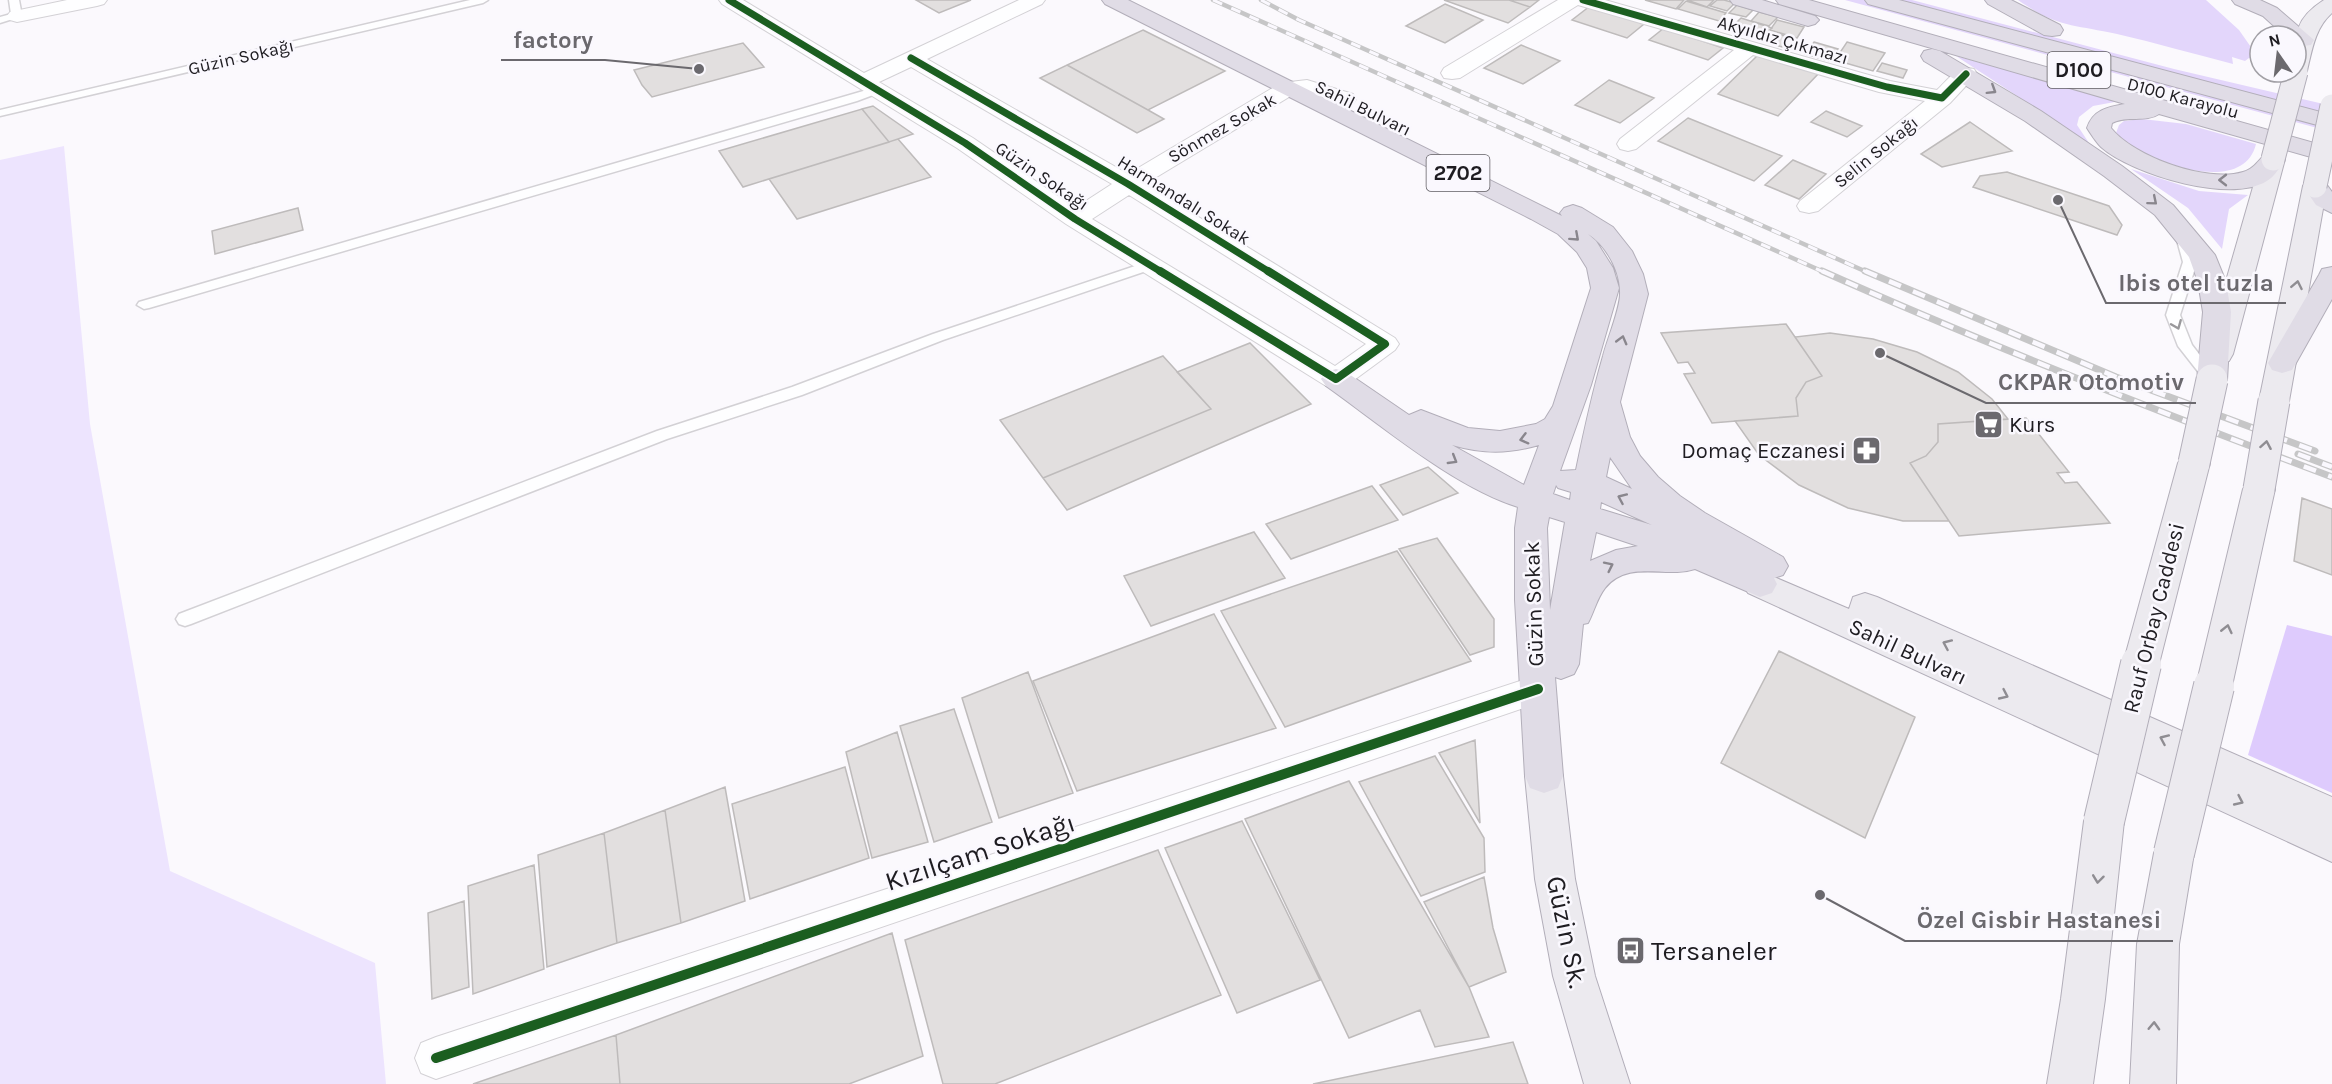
<svg xmlns="http://www.w3.org/2000/svg" width="2332" height="1084" font-family="Karla,sans-serif">
<style>
.green{fill:#e3d6fb}
.forest{fill:#decbfd}
.water{fill:#ede4fe}
.building{fill:#e2dfdf;stroke:#bebbbb;stroke-width:1.5}
.lines{fill:none;stroke-linecap:round;stroke-linejoin:round}
.lane-casing{stroke:#d3d1d5;stroke-width:3}
.street-casing{stroke:#d3d1d5;stroke-width:2}
.primary-casing{stroke:#b2aeb9;stroke-width:2}
.highway-casing{stroke:#b2aeb9;stroke-width:2}
.lane{fill:#fefeff;fill-rule:evenodd}
.street{fill:#fefeff;fill-rule:evenodd}
.primary{fill:#eceaef;fill-rule:evenodd}
.highway{fill:#e0dce6;fill-rule:evenodd}
.rail-far1-casing{stroke:#c6c6c7;stroke-width:4.5}
.rail-casing{stroke:#c6c6c7;stroke-width:7}
.rail-far1{stroke:#faf8fe;stroke-width:3;stroke-dasharray:10;stroke-linecap:butt}
.rail{stroke:#faf8fe;stroke-width:4.5;stroke-dasharray:13;stroke-linecap:butt}
.primary-bridge-far2-casing{stroke:#b2aeb9;stroke-width:25;stroke-linecap:butt}
.primary-bridge-far1-casing{stroke:#b2aeb9;stroke-width:33;stroke-linecap:butt}
.primary-bridge-casing{stroke:#b2aeb9;stroke-width:42;stroke-linecap:butt}
.primary-bridge-far2{stroke:#eceaef;stroke-width:23}
.primary-bridge-far1{stroke:#eceaef;stroke-width:31}
.primary-bridge{stroke:#eceaef;stroke-width:40}
.cycleway-far2-casing{stroke:#faf8fe;stroke-width:10}
.cycleway-far1-casing{stroke:#faf8fe;stroke-width:12}
.cycleway-casing{stroke:#faf8fe;stroke-width:14}
.cycleway-far2{stroke:#1b5e20;stroke-width:7}
.cycleway-far1{stroke:#1b5e20;stroke-width:8}
.cycleway{stroke:#1b5e20;stroke-width:10}
.oneway{stroke:#89868d}
.oneway2{stroke:#8f8d92}
.oneway3{stroke:#99989b}
.labels{text-anchor:middle;dominant-baseline:central;stroke-width:5;stroke-linejoin:round;paint-order:stroke}
.far-street-label{font-size:18px;fill:#1e1c21;stroke:#faf8fe}
.shield{fill:#faf8fe;stroke:#605e63;stroke-width:1.5}
.shield-label{font-size:21px;font-weight:bold;fill:#1e1c21}
.poi-label{font-size:22px;fill:#1e1c21;stroke:#faf8fe;text-anchor:start}
.street-label{font-size:22px;fill:#1e1c21;stroke:#faf8fe}
.near-street-label{font-size:27px;fill:#1e1c21;stroke:#faf8fe}
.near-poi-label{font-size:27px;fill:#1e1c21;stroke:#faf8fe;text-anchor:start}
.leader{fill:none;stroke:#6b696e;stroke-width:2}
.callout-dot{fill:#6b696e;stroke:#faf8fe;stroke-width:2}
.callout-label{font-size:24px;text-anchor:middle;font-weight:bold;fill:#6b696e;stroke:#faf8fe;stroke-width:5;stroke-linejoin:round;paint-order:stroke}
</style>
<rect width="100%" height="100%" fill="#fbf9fd"/>
<path class="green" d="M1845 0H1868L2332 124V132Z
M1901 0H1912L2174 69 2328 105 2332 115Z
M2018 0H2206L2239 30 2260 60 2249 58 2245 61 2232 57 2233 64C2194 54 2156 43 2117 34 2073 24 2058 28 2018 0Z
M1956 56 2120 101 2093 106 2079 117 2077 125 2089 143Z
M2142 119 2186 124 2256 144C2244 194 2162 165 2133 149 2127 145 2121 138 2116 133L2119 125 2124 121Z
M2131 169 2199 191 2248 195 2229 209 2222 249 2188 208Z"/>
<path class="forest" d="M2287 625 2332 636V793L2248 755Z"/>
<path class="water" d="M64 146 90 424 170 871 375 963 386 1084H0V160Z"/>
<path class="building" d="M916 0H971L939 13Z
M1444 0H1509L1530 7 1508 23Z
M1509 0H1539L1530 7Z
M1645 0H1684L1676 9Z
M1687 0H1714L1707 7Z
M1717 0H1724L1735 3 1727 11 1710 6Z
M1686 1 1726 13 1719 21 1678 9Z
M1445 4 1483 20 1445 43 1406 26Z
M1737 5 1753 10 1746 17 1729 13Z
M1590 6 1644 24 1627 38 1572 20Z
M1759 12 1778 17 1769 26 1751 21Z
M1741 18 1772 28 1764 35 1733 26Z
M1777 20 1804 27 1797 38 1770 30Z
M1664 28 1723 48 1708 60 1649 40Z
M1143 30 1225 71 1148 110 1067 65Z
M1769 32 1789 37 1782 47 1762 41Z
M1814 42 1838 49 1829 61 1805 54Z
M1847 42 1885 53 1873 71 1835 60Z
M743 43 764 67 652 97 642 85 634 70Z
M1521 45 1560 61 1523 84 1484 68Z
M1758 55 1819 73 1778 116 1718 94Z
M1882 63 1907 70 1903 78 1877 71Z
M1067 65 1148 110 1164 119 1137 133 1040 78Z
M1609 80 1654 98 1620 123 1575 105Z
M873 106 913 134 889 142 862 109Z
M862 109 889 142 743 187 719 151Z
M1826 111 1862 126 1847 137 1811 122Z
M1688 118 1782 156 1754 181 1658 141Z
M1970 122 2012 151 1942 167 1921 154Z
M898 139 931 177 797 219 769 179Z
M1793 160 1826 174 1799 199 1765 185Z
M2007 172 2109 206 2122 225 2117 235 1973 187 1980 176Z
M298 208 303 230 215 254 212 231Z
M1786 324 1822 376 1806 382 1796 398 1798 416 1712 423 1684 374 1695 373 1688 362 1678 363 1661 333Z
M1830 333 1873 339 1917 352 1958 372 1992 399 2008 419 1938 424V442L1926 456 1910 463 1949 521H1903L1848 508 1799 485 1759 455 1735 421 1798 416 1796 398 1806 382 1822 376 1795 337Z
M1250 343 1311 404 1067 510 1043 478 1211 409 1177 372Z
M1163 356 1211 409 1043 478 1000 420Z
M2026 418 2069 472 2057 473 2065 483 2077 482 2110 523 1959 536 1910 463 1926 456 1938 442V424Z
M1428 467 1458 493 1403 515 1380 485Z
M1372 486 1398 520 1291 559 1266 524Z
M2302 498 2332 509V575L2294 561Z
M1254 532 1285 578 1151 626 1124 576Z
M1437 538 1494 619V647L1470 655 1399 549Z
M1397 551 1471 661 1285 727 1221 611Z
M1214 614 1276 728 1077 791 1033 681Z
M1779 651 1915 717 1865 838 1721 763Z
M1028 672 1073 793 999 818 962 698Z
M954 709 992 822 934 842 900 726Z
M897 732 928 842 872 858 846 752Z
M1475 740 1480 823 1439 753Z
M1435 756 1484 838 1485 872 1421 896 1359 782Z
M845 767 869 858 750 899 732 804Z
M1349 781 1469 987 1489 1037 1435 1047 1420 1010 1349 1038 1245 819Z
M725 787 745 901 681 923 665 810Z
M665 810 681 923 617 943 604 833Z
M1242 821 1320 980 1237 1013 1165 848Z
M604 833 617 943 547 967 538 855Z
M1158 850 1221 995 995 1084H943L905 940Z
M534 865 544 969 473 994 468 886Z
M1484 877 1493 928 1506 972 1469 987 1424 902Z
M464 901 469 987 432 999 428 913Z
M892 933 923 1056 849 1084H620L616 1035Z
M616 1035 620 1084H473Z
M1513 1042 1528 1084H1313Z"/>
<g class="lines">
<defs>
<path id="lane" d="M9 0H19L22 16 0 23V17L11 14Z
M470 0H488L483 3 0 116V110Z
M877 87 883 90 881 92 857 101 149 308 144 309 137 305 139 302Z
M2181 229 2187 233 2197 262 2180 315 2192 345 2219 380 2212 385 2207 383 2178 346 2166 315 2183 262 2175 233Z
M1150 261 1155 262 1157 265 1155 268 943 340 802 395 667 439 191 624 185 626 179 624 176 619 179 614 657 431 792 387 933 334Z"/>
<path id="street" d="M67 0H107L104 4 97 6 17 22 10 20 7 16 10 12Z
M719 0H743L864 73 1019 0H1045L1042 4 927 59 1128 174 1281 83 1307 80 1353 94 1356 99 1353 104C1333 109 1315 92 1294 94L1145 184 1395 338 1399 344 1395 350 1346 386 1336 388 1326 386 1066 224 957 148 722 4ZM911 67 1112 184 1075 208 973 138 879 82ZM1129 195 1366 344 1335 366 1092 219Z
M1558 0H1605L1890 81 1937 90C1948 80 1957 65 1974 69L1977 74 1950 103 1818 211 1809 213 1800 211 1797 206 1800 201 1925 101 1879 92 1753 55 1636 149 1628 151 1620 149 1617 144 1620 139 1734 50 1578 5 1460 78 1452 79 1444 78 1441 73 1444 68Z
M1538 675 1550 679 1555 689 1550 699 436 1079 421 1073 415 1058 421 1043 436 1037Z"/>
<path id="primary" d="M2324 0H2332V13C2315 28 2312 50 2307 71L2304 76 2296 78 2288 76 2286 72H2296C2296 38 2291 21 2324 0Z
M2273 152 2282 154 2285 159 2233 354 2229 361 2219 363 2209 361 2205 354 2261 159 2264 154Z
M2315 179 2324 181 2327 186 2289 401 2285 408 2274 411 2263 408 2259 401 2303 186 2306 181Z
M2194 452 2205 455 2210 463 2159 664 2154 674 2141 679 2128 674 2123 664 2178 463 2183 455Z
M2259 477 2270 481 2275 489 2232 686 2227 697 2214 701 2201 697 2196 686 2243 489 2248 481Z
M1760 571 1849 609 1853 597 1865 593 1877 597 2332 797V862L1748 593 1743 584 1748 575Z
M1544 759 1558 764 1563 776 1575 879 1595 976 1630 1084H1584L1553 976 1535 879 1525 776 1530 764Z
M2104 803 2118 808 2124 821 2105 999 2093 1084H2047L2061 999 2084 821 2090 808Z
M2174 835 2188 840 2194 853 2179 944 2176 1084H2130L2137 944 2154 853 2160 840Z"/>
<path id="highway" d="M1102 0H1128L1562 216 1560 213 1564 208 1573 205 1582 208 1613 227 1632 251 1643 274 1648 294 1620 402 1630 437 1640 456 1658 477 1680 496 1705 513 1783 557 1788 566 1783 575 1774 578 1777 584 1772 593 1760 597 1695 569C1665 579 1629 559 1605 588 1597 598 1594 612 1588 623L1583 624 1579 664 1574 674 1561 679 1555 677 1563 776 1558 788 1544 793 1530 788 1525 776 1515 600V528L1518 507C1454 487 1381 425 1326 386L1321 379 1326 372 1336 369 1346 372 1409 415 1421 410 1468 428 1500 431 1536 424 1545 419 1553 406 1591 288 1587 268 1577 252 1558 234 1531 219 1105 4ZM1588 234C1606 245 1621 272 1620 294 1620 309 1607 340 1603 356 1592 394 1584 431 1576 470L1560 471 1591 385 1619 288 1613 268 1596 241ZM1452 445C1483 454 1508 454 1539 445L1524 485ZM1610 457 1632 489 1606 477ZM1556 485 1558 488 1571 492 1570 500 1553 494ZM1601 502 1652 525 1600 509ZM1549 517 1565 522 1550 610 1547 528ZM1596 532 1638 546 1616 550 1590 561Z
M1730 0H1762L1815 16 1819 20 1815 24 1808 26 1733 4Z
M1776 0H1809L2332 148V163L2159 114C2146 123 2127 115 2112 123L2111 128C2134 157 2207 183 2243 172 2262 167 2258 148 2282 154L2285 159C2281 165 2277 173 2271 178 2237 207 2131 174 2101 147 2096 142 2091 134 2087 128 2093 110 2107 107 2125 104L1779 4Z
M1865 0H1899L2332 115V129L1868 4Z
M1985 0H2011L2060 25 2063 30 2060 35 2052 36 2044 35 1988 4Z
M2232 0H2260L2277 8 2314 40 2311 45 2303 46 2296 45V36H2285L2263 16 2235 4Z
M1932 49 1940 51 2041 111 2122 166 2173 205 2215 255 2226 282 2231 312 2227 380 2222 387 2212 390 2202 387 2197 380 2203 312 2198 282 2189 257 2155 215 2104 176 2025 121 1924 61 1921 56 1924 51Z
M2315 179 2324 181 2332 192V213L2316 205 2303 186 2306 181Z
M2332 267V299L2296 363 2292 370 2282 373 2272 370 2268 363 2319 275 2322 269Z"/>
</defs>
<use href="#lane" class="lane-casing"/>
<use href="#street" class="street-casing"/>
<use href="#primary" class="primary-casing"/>
<use href="#highway" class="highway-casing"/>
<use href="#lane" class="lane"/>
<use href="#street" class="street"/>
<use href="#primary" class="primary"/>
<use href="#highway" class="highway"/>
<defs>
<path id="rail-far1" d="M1213 0 1826 273
M1261 0 1299 20 1869 273"/>
<path id="rail" d="M1822 271C1990 346 2160 412 2332 477
M1865 271 2116 377 2315 451
M2298 454 2332 467"/>
</defs>
<use href="#rail-far1" class="rail-far1-casing"/>
<use href="#rail" class="rail-casing"/>
<use href="#rail-far1" class="rail-far1"/>
<use href="#rail" class="rail"/>
<defs>
<path id="primary-bridge-far2" d="M2273 159 2296 72
M2315 186 2332 106"/>
<path id="primary-bridge-far1" d="M2194 463 2212 380
M2259 489 2274 401"/>
<path id="primary-bridge" d="M2104 821 2141 664
M2174 853 2214 686"/>
</defs>
<use href="#primary-bridge-far2" class="primary-bridge-far2-casing"/>
<use href="#primary-bridge-far1" class="primary-bridge-far1-casing"/>
<use href="#primary-bridge" class="primary-bridge-casing"/>
<use href="#primary-bridge-far2" class="primary-bridge-far2"/>
<use href="#primary-bridge-far1" class="primary-bridge-far1"/>
<use href="#primary-bridge" class="primary-bridge"/>
<defs>
<path id="cycleway-far2" d="M729 0 965 143 1075 219 1163 273
M1583 0 1887 87 1942 98 1966 74
M911 58 1128 184 1271 273"/>
<path id="cycleway-far1" d="M1160 271 1336 379 1385 344 1268 271"/>
<path id="cycleway" d="M436 1058 1538 689"/>
</defs>
<use href="#cycleway-far2" class="cycleway-far2-casing"/>
<use href="#cycleway-far1" class="cycleway-far1-casing"/>
<use href="#cycleway" class="cycleway-casing"/>
<use href="#cycleway-far2" class="cycleway-far2"/>
<use href="#cycleway-far1" class="cycleway-far1"/>
<use href="#cycleway" class="cycleway"/>
</g>
<defs><path id="oneway-chevron" d="M-2-3.5L2.5 0L-2 3.5" fill="none" stroke-width="1.6" stroke-linecap="round" stroke-linejoin="round" transform="scale(1.5)"/></defs>
<g class="oneway">
<use href="#oneway-chevron" transform="translate(1992 90) rotate(32)"/>
<use href="#oneway-chevron" transform="translate(2223 180) rotate(-180)"/>
<use href="#oneway-chevron" transform="translate(2153 201) rotate(40)"/>
<use href="#oneway-chevron" transform="translate(1575 237) rotate(42)"/>
<use href="#oneway-chevron" transform="translate(1622 340) rotate(-75)"/>
<use href="#oneway-chevron" transform="translate(1524 439) rotate(165)"/>
<use href="#oneway-chevron" transform="translate(1453 460) rotate(31)"/>
<use href="#oneway-chevron" transform="translate(1622 498) rotate(-156)"/>
<use href="#oneway-chevron" transform="translate(1609 566) rotate(-26)"/>
</g>
<g class="oneway2">
<use href="#oneway-chevron" transform="translate(2297 285) rotate(-79)"/>
<use href="#oneway-chevron" transform="translate(2266 445) rotate(-80)"/>
<use href="#oneway-chevron" transform="translate(2227 629) rotate(-77)"/>
<use href="#oneway-chevron" transform="translate(1947 644) rotate(-156)"/>
<use href="#oneway-chevron" transform="translate(2004 695) rotate(25)"/>
<use href="#oneway-chevron" transform="translate(2164 739) rotate(-156)"/>
<use href="#oneway-chevron" transform="translate(2239 801) rotate(25)"/>
<use href="#oneway-chevron" transform="translate(2098 879) rotate(97)"/>
<use href="#oneway-chevron" transform="translate(2154 1026) rotate(-88)"/>
</g>
<use class="oneway3" href="#oneway-chevron" transform="translate(2177 325) rotate(68)"/>
<defs>
<symbol id="supermarket-square" viewBox="-11 -11 22 22"><rect x="-9" y="-9" width="18" height="18" rx="4" fill="#6b696e" stroke="#faf8fe"/><path d="M-6-5.5h2.5l.6 2H6L4.5 2H-2.5L-4.4-4H-6ZM-1.5 3.2a1.3 1.3 0 1 0 .1 0ZM3 3.2a1.3 1.3 0 1 0 .1 0Z" fill="#fff"/></symbol>
<symbol id="pharmacy-square" viewBox="-11 -11 22 22"><rect x="-9" y="-9" width="18" height="18" rx="4" fill="#6b696e" stroke="#faf8fe"/><path d="M-2-6h4v4h4v4h-4v4h-4v-4h-4v-4h4Z" fill="#fff"/></symbol>
<symbol id="bus-square" viewBox="-11 -11 22 22"><rect x="-9" y="-9" width="18" height="18" rx="4" fill="#6b696e" stroke="#faf8fe"/><path d="M-5-6H5V4H4V6H2V4H-2V6H-4V4H-5ZM-3.5-4V0h7V-4ZM-3.5 1.2v1.5H-2V1.2ZM2 1.2v1.5H3.5V1.2Z" fill="#fff"/></symbol>
</defs>
<g fill-rule="evenodd">
<use href="#supermarket-square" x="1972" y="408" width="33" height="33"/>
<use href="#pharmacy-square" x="1850" y="434" width="33" height="33"/>
<use href="#bus-square" x="1614" y="934" width="33" height="33"/>
</g>
<g class="labels">
<g class="far-street-label">
<text transform="translate(1783 40) rotate(16)">Akyıldız Çıkmazı</text>
<text transform="translate(241 57) rotate(-13)">Güzin Sokağı</text>
<text transform="translate(2183 98) rotate(15)">D100 Karayolu</text>
<text transform="translate(1363 108) rotate(26)">Sahil Bulvarı</text>
<text transform="translate(1222 128) rotate(-30)">Sönmez Sokak</text>
<text transform="translate(1876 152) rotate(-39)">Selin Sokağı</text>
<text transform="translate(1042 176) rotate(34)">Güzin Sokağı</text>
<text transform="translate(1184 200) rotate(32)">Harmandalı Sokak</text>
</g>
<g class="shield">
<rect x="2047.5" y="52" width="63" height="36" rx="4.5"/>
<rect x="1426.5" y="155" width="63" height="36" rx="4.5"/>
</g>
<g class="shield-label">
<text x="2079" y="70">D100</text>
<text x="1458" y="173">2702</text>
</g>
<g class="poi-label">
<text x="2009" y="425">Kurs</text>
<text x="1846" y="451" text-anchor="end">Domaç Eczanesi</text>
</g>
<g class="street-label">
<text transform="translate(1534 604) rotate(-92)">Güzin Sokak</text>
<text transform="translate(2154 618) rotate(-76)">Rauf Orbay Caddesi</text>
<text transform="translate(1908 652) rotate(25)">Sahil Bulvarı</text>
</g>
<g class="near-street-label">
<text transform="translate(980 852) rotate(-18)">Kızılçam Sokağı</text>
<text transform="translate(1567 932) rotate(78)">Güzin Sk.</text>
</g>
<g class="near-poi-label">
<text x="1651" y="951">Tersaneler</text>
</g>
</g>
<path class="leader" d="M699 69L605 60H501M2058 200L2106 303H2286M1880 353L1986 403H2196M1820 895L1905 941H2173"/>
<g class="callout-dot">
<circle cx="699" cy="69" r="6"/>
<circle cx="2058" cy="200" r="6"/>
<circle cx="1880" cy="353" r="6"/>
<circle cx="1820" cy="895" r="6"/>
</g>
<g class="callout-label">
<text x="553" y="48">factory</text>
<text x="2196" y="291">Ibis otel tuzla</text>
<text x="2091" y="390">CKPAR Otomotiv</text>
<text x="2039" y="928">Özel Gisbir Hastanesi</text>
</g>
<g transform="translate(2278 54) rotate(346)"><circle r="28" fill="#faf8fe" stroke="#a2a0a6" stroke-width="1.5"/>
<path d="M0-4.5L10 22L0 15L-10 22Z" fill="#6b696e"/>
<text y="-9" font-size="16" font-weight="bold" text-anchor="middle" fill="#1e1c21">N</text>
</g>
</svg>
